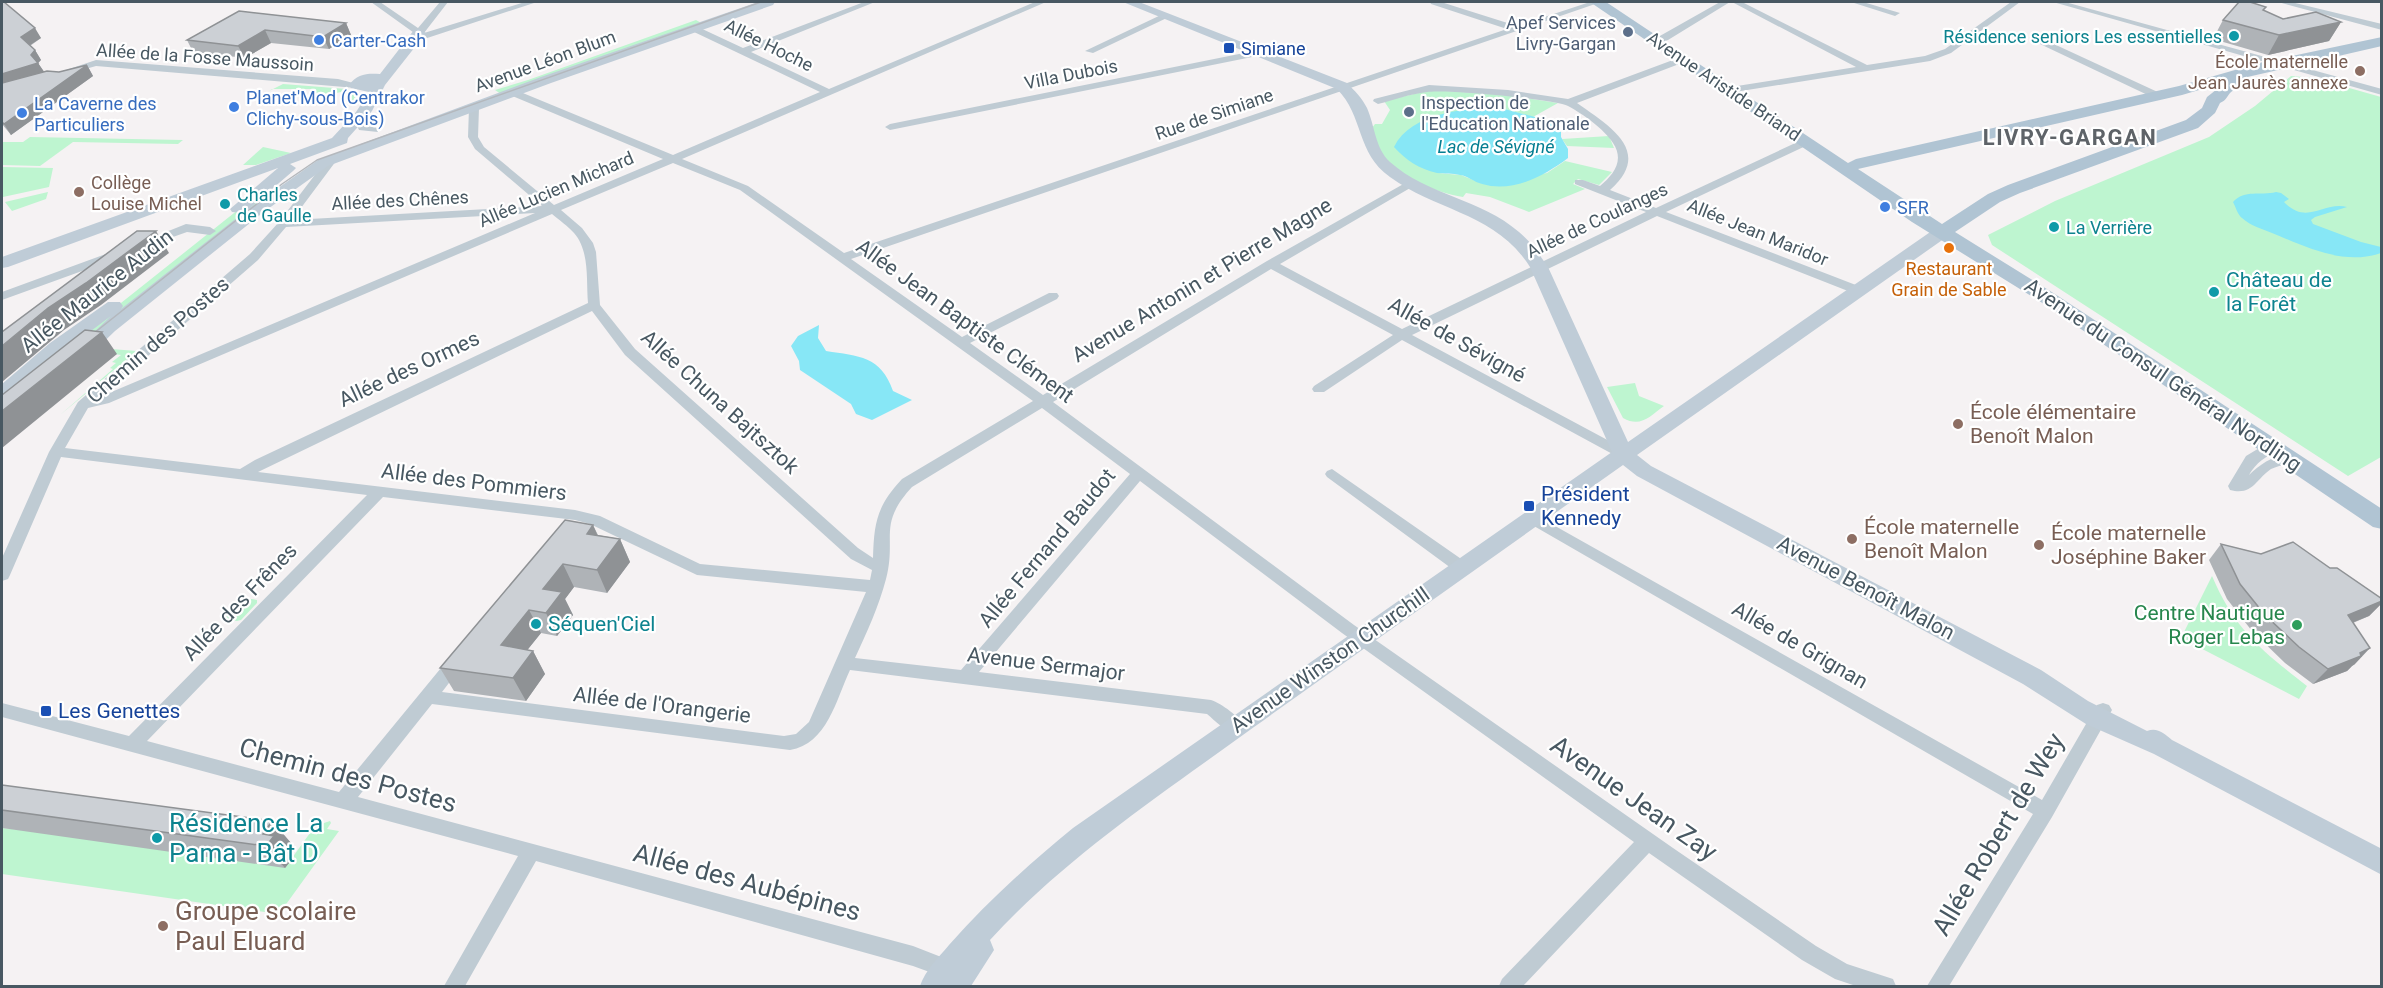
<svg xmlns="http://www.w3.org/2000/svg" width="2383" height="988" font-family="Roboto,sans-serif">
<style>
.green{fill:#bef5d0}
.water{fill:#87e7f6}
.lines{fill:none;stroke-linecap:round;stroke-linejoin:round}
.street{fill:#bfcbd3;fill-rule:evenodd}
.secondary{fill:#bfccd7;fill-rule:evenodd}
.primary{fill:#b0c4d3;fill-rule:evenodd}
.tram{stroke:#b4b8bd;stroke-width:1.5}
.wall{fill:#afb3b7}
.shaded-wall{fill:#8f9295}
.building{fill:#ccd0d5;stroke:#8f9295;stroke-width:1.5}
.service-dot{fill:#5c6f8a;stroke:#fff;stroke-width:2}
.culture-dot{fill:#0f9aa8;stroke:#fff;stroke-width:2}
.shop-dot{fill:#3f7fe0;stroke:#fff;stroke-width:2}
.transit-dot{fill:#1a4fb4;stroke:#fff;stroke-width:2}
.education-dot{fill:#8d6e63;stroke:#fff;stroke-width:2}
.food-dot{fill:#e8710a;stroke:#fff;stroke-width:2}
.leisure-dot{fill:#2e9e5b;stroke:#fff;stroke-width:2}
.labels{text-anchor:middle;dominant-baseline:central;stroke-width:4.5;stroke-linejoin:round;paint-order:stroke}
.far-service-label{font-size:18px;fill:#4e5e75;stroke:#fff;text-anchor:end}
.far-culture-label{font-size:18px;fill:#0d838f;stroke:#fff;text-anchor:start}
.far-shop-label{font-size:18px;fill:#366cbe;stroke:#fff;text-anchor:start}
.far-street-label{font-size:18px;fill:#485862;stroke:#fff}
.far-transit-label{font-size:18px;fill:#164399;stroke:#fff;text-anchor:start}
.far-education-label{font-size:18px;fill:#785e54;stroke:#fff;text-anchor:end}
.far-water-label{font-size:18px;font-style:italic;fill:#047e92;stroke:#fff}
.far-food-label{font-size:18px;fill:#c56008;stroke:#fff}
.street-label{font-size:21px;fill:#485862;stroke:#fff}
.culture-label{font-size:21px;fill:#0d838f;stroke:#fff;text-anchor:start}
.education-label{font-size:21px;fill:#785e54;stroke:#fff;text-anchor:start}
.transit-label{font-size:21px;fill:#164399;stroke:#fff;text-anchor:start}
.leisure-label{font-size:21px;fill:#27864d;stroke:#fff;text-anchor:end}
.far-district-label{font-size:22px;font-weight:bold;letter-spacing:1.5px;fill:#5e6368;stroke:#fff}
.near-street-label{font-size:26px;fill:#485862;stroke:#fff}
.near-culture-label{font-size:26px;fill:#0d838f;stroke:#fff;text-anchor:start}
.near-education-label{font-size:26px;fill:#785e54;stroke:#fff;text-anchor:start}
</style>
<rect width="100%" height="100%" fill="#f5f2f3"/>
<path class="green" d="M696 20 703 24 504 96 495 90 528 80Z
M2291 76 2314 78 2381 97V457L2348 476 1992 245 1988 235 2055 201 2209 137 2255 106Z
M283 84 347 89 354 92 357 98 338 125 352 105 341 92 332 94 311 93 313 89H272L269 91Z
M1431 90 1507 95 1558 103 1533 117 1501 108H1482L1438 173 1461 175 1483 184 1547 173 1565 161 1612 172 1599 185 1578 179 1573 184 1585 189 1529 212 1490 197 1466 193 1463 197C1434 192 1400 178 1381 155 1375 149 1374 136 1372 128L1375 124H1382L1390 110 1384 101Z
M1609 136 1614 148 1567 146 1562 139Z
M30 137 183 140 178 144 73 142 40 166 2 165V142H23Z
M263 147 291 153 256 165H243Z
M2 167 53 168 49 187 3 197Z
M48 192 46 199 12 211 5 202Z
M258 194 274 195 100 331 71 341 87 330Z
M98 348 137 351 60 415 113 369 110 368 116 363 112 362 121 355 100 352 2 432V426Z
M1635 383 1639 396 1664 406C1650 416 1641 428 1623 418L1607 387Z
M2212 576C2235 630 2262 651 2307 686L2299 699 2181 638Z
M246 598 257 600V603L241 620 237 621 224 619Z
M330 821 331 823 327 829 339 831 279 914 2 874V828L292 858 315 826Z"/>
<path class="water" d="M1501 108 1550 121 1561 132V137L1568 149V158C1544 176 1513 193 1482 184 1474 182 1468 176 1460 175 1453 173 1444 174 1437 173 1419 169 1406 160 1394 147 1411 112 1466 108 1501 108Z
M2276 192 2281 193 2289 199 2284 202C2307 226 2324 201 2347 207L2315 217 2311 220 2313 224 2361 242 2381 247V253C2344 266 2306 247 2272 233 2262 229 2251 226 2242 218 2238 215 2236 208 2233 202 2245 189 2260 196 2276 192Z
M819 325 818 338 826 351C859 356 881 356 893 391L912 400 872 420 856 414 851 404 800 370 799 361 791 346 798 336Z"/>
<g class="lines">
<path class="street" d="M371 2H380L418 28 440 2H448L424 33 525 2H537L415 42 410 39 417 35Z
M864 2H875L751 52 829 89 1035 2H1046L682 159 748 186 844 253 1507 29 1431 4 1430 2H1441L1517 26 1590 2H1601L851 259 962 337 1049 293H1057L1059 296 1057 299 970 343 1043 395 1267 261 1407 182H1415L1417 184 1280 264 1402 329 1646 212 1575 184V180H1583L1600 186C1613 175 1625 161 1613 143 1604 129 1583 114 1568 106 1555 99 1443 89 1427 92 1410 94 1394 100 1378 104L1373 101 1374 99 1429 85 1508 90 1568 99 1681 57H1687V61L1577 103C1609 126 1654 151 1610 190L1656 208 1804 139H1812V143L1666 212 1861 287 1863 290 1861 293H1853L1657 216 1412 335 1628 451 1630 454 1628 457H1618L1402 340 1324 392H1314L1312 389 1314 386 1393 335 1271 269 1053 402 1354 625 1673 848 1816 946 1847 964 1893 979 1896 986H1856L1835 979 1802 960 1649 853 1523 986H1499L1502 979 1634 842 1342 633 1140 481 979 672 1211 700C1222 704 1239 716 1245 727L1242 732C1229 737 1217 722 1207 714L850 670C836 700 827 744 790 750L432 704 358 797 913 946 954 962 957 969 952 986H932L935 974 913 966 536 861 465 986H444L518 856 2 717V703L129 736 367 495 61 457 10 575 8 579 2 581V558L49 452 78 402 250 254 279 222 330 155H338L339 157 292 220 542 206 475 149 468 137 469 108 474 105 479 108 478 137 484 147 554 205 663 159 510 95V91H518L673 155 820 92 692 31V27H698L743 48ZM673 163 740 190 1033 401 902 479C877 506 874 522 873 558L858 548 635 349 600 305 596 252 593 243 582 228 561 210ZM535 213 102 396 258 260 286 227ZM552 214C559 220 568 226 574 233 590 251 586 281 588 303L255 460 240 469 65 448 88 408 109 403ZM592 311 625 355 851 559 872 570 870 580 700 564 600 516 575 510 258 472ZM1042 408 1130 474 961 670 855 658C867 632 879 606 886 579 897 537 877 525 912 487ZM383 497 575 520 590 524 697 575 866 592 809 722 796 734 784 736 442 692 465 662 462 657 456 655 450 657 339 792 147 741Z
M1720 2H1730L1668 40 1656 44 1651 41Z
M1732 2H1742L1867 65 1925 56 1945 49 2011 2H2020L1951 53 1930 61 1741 91 1737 90V86L1856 67Z
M1851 2H1863L1900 13 1895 16Z
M2053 2H2065L2382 89V95Z
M2278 2H2291L2382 24V30Z
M1163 14 1171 16 1093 53 1085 51Z
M2043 39 2162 94 2163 96 2154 98 2040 44 2038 42Z
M1259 50 1264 53 1262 55 890 130 885 127 890 124Z
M96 60 338 79 361 85 356 88 96 66 68 74 63 71Z
M358 114 362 115 367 126 378 128V132L359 130 353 117Z
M186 224 210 227 216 231 210 235 187 232 142 248 136 244Z
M114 251 118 252V258L2 300V292Z
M2271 441 2276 443 2278 446C2268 459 2259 458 2249 475 2260 464 2278 451 2295 456L2297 459 2295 462C2288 464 2278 466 2271 469 2256 479 2253 496 2230 490L2228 486 2246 456Z
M1332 469 1467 563 1469 567 1467 571H1455L1327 477 1325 474 1327 471Z
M1532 513 2042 800 2097 705 2103 703 2109 705 2112 710 2052 817 1949 986H1927L2033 814 1527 522 1524 518 1527 514Z"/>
<path class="secondary" d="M758 2H775L773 5 551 83 328 166 265 211 115 331 88 357H74L72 353 111 316 64 351 9 398 2 400V384L50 343 108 302H120L123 306 121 309 243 213 232 212 230 209 278 168 8 267 2 268V257L332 138 356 112 369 92 351 88 349 85C357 74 367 73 380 74L414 30 419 29 426 33 385 85 372 111 348 138 347 143 290 164 296 168 293 171 251 207 318 160 541 77Z
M1123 2H1139L1347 83C1355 91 1362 98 1367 108 1375 126 1375 148 1390 162 1427 195 1481 199 1519 232 1531 242 1539 254 1548 267L1628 442 1936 228H1948L1950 232 1948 236 1637 455 1651 466 2041 670 2088 701 2147 731C2158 727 2164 734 2172 740L2382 849V875L2154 754 2086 724 2023 684 1637 476 1623 465C1500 552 1377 639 1254 727 1162 794 1067 856 990 940L994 950 971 986H920C925 971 938 958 949 945 987 902 1029 864 1073 828L1612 452 1530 267C1496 213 1438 212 1390 177 1356 153 1364 116 1337 89Z"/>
<path class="primary" d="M1590 2H1606L1848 163 1856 159 2179 86 2263 62 2382 37V46L2243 78 2250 82C2245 88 2237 87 2231 92 2226 97 2227 100 2220 103L2215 113 2198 128 2020 193 2000 202 1955 232 2058 296 2382 509V529L2373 527 2044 304 1912 222ZM2226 82 2207 97 2202 108 2186 120 2008 185 1988 194 1942 224 1858 169 2182 95Z"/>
<path class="tram" d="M84 341 282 184 317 160 761 2"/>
</g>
<path class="wall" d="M2 2 41 38 30 46 35 50 41 60 38 63 44 72H59L87 65 93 76 11 135 2 124Z
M239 11 346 23 351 35 329 49 271 43 245 58 193 52 187 40Z
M2264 11 2283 19 2341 22 2329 41 2268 55 2213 39 2223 20Z
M593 525 598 535 620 539 630 562 607 593 574 587 565 599 573 615 557 636 541 633 527 650 533 651 545 674 526 701 454 691 440 668Z
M2221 544 2261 554 2330 568 2382 599V603L2369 616 2353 623 2355 664 2352 666 2347 671 2313 684 2285 663 2252 631 2227 599 2209 560Z
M2 785 272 821 291 843 286 850 293 858 285 868 2 828Z"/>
<path class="shaded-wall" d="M2341 22 2329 41 2268 55 2279 35Z
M346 23 351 35 329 49 323 37Z
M35 28 41 38 27 47 21 37Z
M265 30 271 43 245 58 238 46Z
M35 50 41 60 38 63 45 73 2 86V74L31 55Z
M87 65 93 76 11 135 4 124Z
M156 231 169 253 101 305 64 330 2 382V346L48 308Z
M102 332 117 354 2 448V411Z
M593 525 603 548 587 534Z
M620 539 630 562 607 593 597 570Z
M563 564 574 587 565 599 573 615 557 636 546 613 543 589Z
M2382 601V603L2369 616 2334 630 2348 615Z
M529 610 541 633 513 668 501 645Z
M2370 648 2355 664 2352 666 2347 671 2313 684 2328 669Z
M533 651 545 674 526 701 513 678Z
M272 821 291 843 286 850 293 858 285 868 266 846 263 834Z"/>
<path class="building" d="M2 2H4L35 28 21 37 35 50 31 55 38 63 2 74Z
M2239 2H2250L2266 7 2263 10 2283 19 2316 12 2341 22 2279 35 2223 20Z
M239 11 346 23 323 37 265 30 238 46 187 40Z
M87 65 4 124 2 122V83L47 71 59 72Z
M137 231H156L86 283 48 308 2 346V332Z
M85 330 102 332 2 411V395Z
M565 520 593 525 587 534 620 539 597 570 563 564 543 589 562 592 546 613 529 610 501 645 533 651 513 678 440 668Z
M2293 542 2330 568H2337L2382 599V601L2348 615 2370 648 2360 653 2361 656 2328 669 2299 647 2265 615 2240 584 2221 544 2261 554Z
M2 785 272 821 263 834 274 836 266 846 2 810Z"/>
<g class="service-dot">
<circle cx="1628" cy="32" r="6"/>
<circle cx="1409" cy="112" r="6"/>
</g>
<g class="culture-dot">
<circle cx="2234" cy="36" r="6"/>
<circle cx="225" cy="204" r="6"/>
<circle cx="2054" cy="227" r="6"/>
<circle cx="2214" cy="292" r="6"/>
<circle cx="536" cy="624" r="6"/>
<circle cx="157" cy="838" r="6"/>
</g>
<g class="shop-dot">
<circle cx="319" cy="40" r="6"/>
<circle cx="234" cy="107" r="6"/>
<circle cx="22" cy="113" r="6"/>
<circle cx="1885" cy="207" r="6"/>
</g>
<g class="transit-dot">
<rect x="1223" y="42" width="12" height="12" rx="3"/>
<rect x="1523" y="500" width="12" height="12" rx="3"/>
<rect x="40" y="705" width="12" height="12" rx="3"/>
</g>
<g class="education-dot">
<circle cx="2360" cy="71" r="6"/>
<circle cx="79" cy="192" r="6"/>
<circle cx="1958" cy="424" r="6"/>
<circle cx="1852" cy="539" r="6"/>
<circle cx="2039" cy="545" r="6"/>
<circle cx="163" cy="926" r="6"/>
</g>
<circle class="food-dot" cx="1949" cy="248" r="6"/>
<circle class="leisure-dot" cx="2297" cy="625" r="6"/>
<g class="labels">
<g class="far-service-label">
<text x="1616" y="22">Apef Services<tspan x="1616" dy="21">Livry-Gargan</tspan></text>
<text x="1421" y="102" text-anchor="start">Inspection de<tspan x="1421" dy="21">l'Education Nationale</tspan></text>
</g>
<g class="far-culture-label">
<text x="2222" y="36" text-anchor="end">Résidence seniors Les essentielles</text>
<text x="237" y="194">Charles<tspan x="237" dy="21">de Gaulle</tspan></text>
<text x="2066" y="227">La Verrière</text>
</g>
<g class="far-shop-label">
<text x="331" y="40">Carter-Cash</text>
<text x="246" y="97">Planet'Mod (Centrakor<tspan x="246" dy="21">Clichy-sous-Bois)</tspan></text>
<text x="34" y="103">La Caverne des<tspan x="34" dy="21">Particuliers</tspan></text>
<text x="1897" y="207">SFR</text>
</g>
<g class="far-street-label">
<text transform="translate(769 45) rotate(26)">Allée Hoche</text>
<text transform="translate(205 57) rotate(4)">Allée de la Fosse Maussoin</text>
<text transform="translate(545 61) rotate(-20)">Avenue Léon Blum</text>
<text transform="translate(1071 74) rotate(-11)">Villa Dubois</text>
<text transform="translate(1724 86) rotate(34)">Avenue Aristide Briand</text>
<text transform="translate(1214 114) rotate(-19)">Rue de Simiane</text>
<text transform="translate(556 189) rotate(-23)">Allée Lucien Michard</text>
<text transform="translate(400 200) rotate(-3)">Allée des Chênes</text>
<text transform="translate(1597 220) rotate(-25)">Allée de Coulanges</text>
<text transform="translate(1758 232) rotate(22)">Allée Jean Maridor</text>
</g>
<g class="far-transit-label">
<text x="1241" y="48">Simiane</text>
</g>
<g class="far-education-label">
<text x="2348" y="61">École maternelle<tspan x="2348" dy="21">Jean Jaurès annexe</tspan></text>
<text x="91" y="182" text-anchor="start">Collège<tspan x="91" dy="21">Louise Michel</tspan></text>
</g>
<g class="far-water-label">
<text x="1496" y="146">Lac de Sévigné</text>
</g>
<g class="far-food-label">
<text x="1949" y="268">Restaurant<tspan x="1949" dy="21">Grain de Sable</tspan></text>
</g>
<g class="street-label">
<text transform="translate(1202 280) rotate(-31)">Avenue Antonin et Pierre Magne</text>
<text transform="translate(97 291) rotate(-38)">Allée Maurice Audin</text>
<text transform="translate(965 321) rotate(36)">Allée Jean Baptiste Clément</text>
<text transform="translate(158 340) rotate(-41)">Chemin des Postes</text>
<text transform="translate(1457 340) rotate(29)">Allée de Sévigné</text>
<text transform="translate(409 369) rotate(-25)">Allée des Ormes</text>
<text transform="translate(2163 375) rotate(34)">Avenue du Consul Général Nordling</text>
<text transform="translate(720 402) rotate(42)">Allée Chuna Bajtsztok</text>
<text transform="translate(474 482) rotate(7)">Allée des Pommiers</text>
<text transform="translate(1047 548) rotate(-50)">Allée Fernand Baudot</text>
<text transform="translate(1866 588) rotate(28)">Avenue Benoît Malon</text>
<text transform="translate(240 602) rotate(-46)">Allée des Frênes</text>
<text transform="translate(1800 645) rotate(30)">Allée de Grignan</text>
<text transform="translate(1330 660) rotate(-35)">Avenue Winston Churchill</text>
<text transform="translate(1046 664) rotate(7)">Avenue Sermajor</text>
<text transform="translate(662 705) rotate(7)">Allée de l'Orangerie</text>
</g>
<g class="culture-label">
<text x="2226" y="280">Château de<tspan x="2226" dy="24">la Forêt</tspan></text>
<text x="548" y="624">Séquen'Ciel</text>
</g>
<g class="education-label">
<text x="1970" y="412">École élémentaire<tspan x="1970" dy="24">Benoît Malon</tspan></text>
<text x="1864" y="527">École maternelle<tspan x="1864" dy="24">Benoît Malon</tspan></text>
<text x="2051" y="533">École maternelle<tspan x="2051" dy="24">Joséphine Baker</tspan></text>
</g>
<g class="transit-label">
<text x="1541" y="494">Président<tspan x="1541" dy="24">Kennedy</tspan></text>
<text x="58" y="711">Les Genettes</text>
</g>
<g class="leisure-label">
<text x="2285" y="613">Centre Nautique<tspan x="2285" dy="24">Roger Lebas</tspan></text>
</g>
<g class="far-district-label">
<text x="2070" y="137">LIVRY-GARGAN</text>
</g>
<g class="near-street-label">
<text transform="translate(348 775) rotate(15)">Chemin des Postes</text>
<text transform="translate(1634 798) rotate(35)">Avenue Jean Zay</text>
<text transform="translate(1998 834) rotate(-59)">Allée Robert de Wey</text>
<text transform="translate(747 882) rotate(15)">Allée des Aubépines</text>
</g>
<g class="near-culture-label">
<text x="169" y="823">Résidence La<tspan x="169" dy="30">Pama - Bât D</tspan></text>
</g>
<g class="near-education-label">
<text x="175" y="911">Groupe scolaire<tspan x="175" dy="30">Paul Eluard</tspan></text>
</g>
</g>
<rect width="2383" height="988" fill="none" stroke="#485862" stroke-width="6"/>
</svg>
